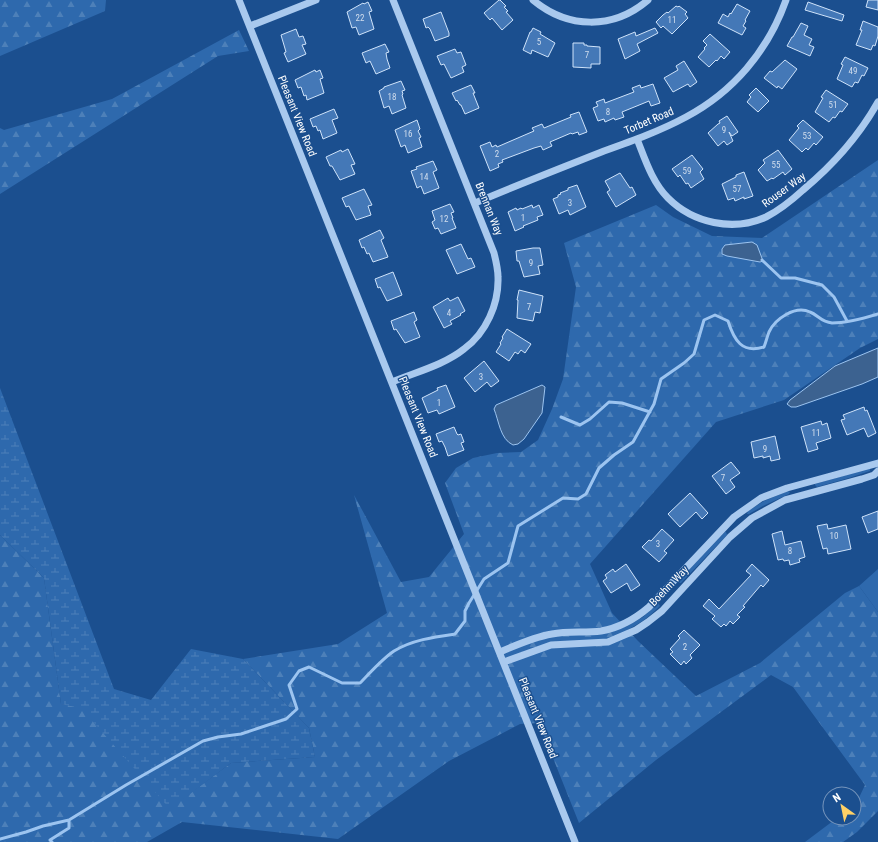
<svg xmlns="http://www.w3.org/2000/svg" width="878" height="842" font-family="'Roboto Condensed',sans-serif">
<style>
.green{fill:#2e69ad}
.forest{fill:url(#forest-firs)}
.wetland{fill:url(#wetland-marsh)}
.water{fill:#3c6290;stroke:#9cc4f0}
.lines{fill:none;stroke-linecap:round;stroke-linejoin:round}
.stream{stroke:#9cc4f0;stroke-width:3}
.building{fill:#4478b7;stroke:#cfe3fa}
.minor{stroke:#a9c9ee;stroke-width:7}
.labels{text-anchor:middle;dominant-baseline:central;stroke-width:3;stroke-linejoin:round;paint-order:stroke}
.number-label{font-size:9px;fill:#d0dded}
.street-label{font-size:11px;fill:#fff;stroke:#1b4f8f}
</style>
<defs>
<pattern id="forest-firs" width="22" height="20" patternUnits="userSpaceOnUse"><rect width="22" height="20" fill="#2e69ad"/><path d="M5 1l3.5 6h-7zM16 11l3.5 6h-7z" fill="#4d80b9"/></pattern>
<pattern id="wetland-marsh" width="20" height="14" patternUnits="userSpaceOnUse"><rect width="20" height="14" fill="#2e69ad"/><path d="M1 5h8M5 5V1M11 12h8M15 12V8" fill="none" stroke="#4d80b9"/></pattern>
</defs>
<rect width="100%" height="100%" fill="#1b4f8f"/>
<path class="green" d="M870 468V471L849 478 817 487 815 485V484Z
M788 491 790 492 789 494 763 506 749 514H747L748 511 764 501Z
M725 532H726L727 535 681 583H679L678 581Z
M878 569V612L859 586Z
M658 603 660 606C649 617 638 625 625 631L624 628 643 617Z"/>
<path class="forest" d="M0 0H106L105 11 0 56Z
M239 30 249 51 218 56 0 194V128L4 130 112 99Z
M878 160V339L860 348 784 400 716 422 590 564 612 613 638 641 696 696 760 663 845 593 859 586 878 612V811L857 832 843 842H805L837 818H854V805L857 802 865 785 793 687 771 675 656 760 579 823 539 723 520 724 449 761 338 839 182 822 147 842H0V535L44 578 61 704 81 707 170 808 231 763 315 757 309 728 243 659 338 644 387 613 354 495 401 582 429 577 464 534 445 483 456 468 473 458 497 453 521 452 538 440 552 409 563 379 576 287 564 243 656 205 673 217 712 236 762 238Z"/>
<path class="wetland" d="M0 388 114 689 151 700 191 649 243 659 309 728 315 757 231 763 170 809 81 708 61 704 44 578 0 535Z"/>
<path class="water" d="M752 242 757 245 763 261 760 262 727 256 722 254V249L725 245Z
M878 348V377L862 384 796 407H791L787 404 790 400 835 366Z
M542 385 545 387 542 413 524 439 518 444 513 445C500 439 499 421 494 409L496 405Z"/>
<g class="lines">
<path class="stream" d="M762 260 781 278H795L822 285 834 297 847 321
M561 417 580 425 590 419 609 402 622 403 650 412
M0 839 26 832 43 826 69 820 126 785 203 741 218 737 241 734 286 719 297 709 289 685 299 671 309 667 342 683H360C370 673 382 659 394 651 412 640 434 637 455 634L465 621V611L469 603 484 579 508 563 518 526 563 498 578 499 586 494 599 468 614 455 633 442 654 404 661 379 684 363 694 354 704 320 715 315 728 321C734 340 742 354 764 347 766 342 767 337 769 332 775 319 795 305 810 312 818 315 821 322 832 323 846 323 865 318 878 314
M52 842 50 840 69 828V820"/>
</g>
<path class="building" d="M499 0H500L506 6 504 7 508 11 506 12 513 20 502 30 492 18 490 20 484 13Z
M868 0H878V10L866 7Z
M368 2 372 11 369 12 374 29 359 35 356 27 352 28 347 12 363 3 364 4Z
M808 2 844 15 842 21 805 10Z
M737 4 750 11 745 20 746 21 743 26 746 28 742 35 718 23 723 14 728 17 730 13 731 14Z
M676 6 678 7 679 6 687 12 685 14 688 18 672 34 663 26 661 28 656 22 663 15 667 12 668 13Z
M441 12 449 33V36L435 41 430 29 428 27 426 28 423 19Z
M863 21 878 27V36L875 46 873 45 871 50 856 45 862 30H860Z
M801 23 808 26 804 35 812 39 809 45 814 47 810 56 787 46 792 37H793Z
M533 28 541 32 540 34 555 43 548 57 532 50 531 54 523 50 530 32H531Z
M655 28 658 33 637 44 640 51 625 59 618 39 635 32 636 36Z
M296 29 299 37 303 36 306 44 302 45 306 54 288 62 284 53 286 52 281 35Z
M710 34 730 52 724 59 721 56 717 61 716 60 709 67 698 57 705 49 704 48 707 45 703 41Z
M573 43H584V45H587V46L600 47V64H591V68L573 67Z
M385 44 389 52 386 53 387 59 390 68 376 74 370 61 366 63 362 53Z
M455 49 457 53 461 52 466 65 462 67 464 72 451 78 444 64 441 65 437 56Z
M845 57 868 68 864 76 862 75 858 83 855 82 852 87 837 79 843 65 841 64Z
M785 60 797 69 782 89 778 86 777 88 764 78 770 71 772 72Z
M684 61 697 82 690 87 688 84 673 92 664 78 678 70 676 66Z
M315 70 316 72 320 70 323 78 320 79 324 93 307 100 306 95 304 96 301 87 298 88 295 80Z
M401 81 405 90 402 91 403 94 402 95 406 108 392 114 389 106 384 108 379 91 384 88V87Z
M653 84 660 103 651 106 649 101 622 112 624 117 615 120 614 118 605 122 604 119 598 121 593 108 598 106 596 102 604 99 605 103 634 92 632 88 640 85 641 88Z
M471 85 475 93H473L479 108 465 114 461 105H460L457 100 456 101 452 93Z
M756 88 769 101 758 112 747 102 751 97 749 95Z
M826 90 848 104 842 112 840 111 835 118 833 117 829 122 815 112 823 98 821 97Z
M334 109 338 118 332 120 337 133 323 139 320 130 318 131 316 126 313 127 310 119Z
M579 112 587 132 579 135 578 132 572 134 571 133 550 142 552 146 543 150 541 146 534 148 502 160 503 162 498 164 499 167 490 171 480 146 490 142 492 147 496 145 497 147 534 131 532 128 542 124 544 128 571 117 570 115Z
M727 116 738 132 732 136 729 132 733 141 727 145 724 141 718 146 708 133 718 124 720 123 719 121Z
M417 120 420 129 418 131 421 137 419 138 422 147 408 153 405 145 401 147 395 130Z
M803 120 823 137 816 145 814 143 808 150 806 148 802 152 789 140 799 128 797 126Z
M348 149 355 164 351 165 355 174 340 180 332 166H330L326 157 341 150 342 152Z
M778 150 792 169 785 175 783 172 773 179 772 178 767 181 758 170 765 163 763 160Z
M692 155 703 169 700 172 704 179 691 188 688 183 686 184 680 175 678 177 672 169Z
M433 161 437 170 433 172 439 188 424 194 421 186 417 188 411 171 417 169 416 167Z
M744 172 753 196 744 199V197L735 201 734 198 728 200 722 184 736 177V175Z
M620 173 630 188 632 187 636 195 616 207 607 192 610 190 605 181Z
M577 185 586 207 570 215 568 210 559 214 553 199 558 197V195L561 194 560 193 568 190V188Z
M364 189 372 205 368 206 371 215 356 220 349 206 346 207 342 198Z
M450 204 454 212 451 213 453 218H452L456 228 441 234 438 228 435 229 432 222 435 220 432 211Z
M532 205 533 208 539 205 543 215 537 217 538 220 523 226 524 227 515 231 508 212 516 208 517 210 521 208 522 209Z
M380 230 384 238 381 240 388 257 373 262 369 253 367 254 364 247 362 248 359 240Z
M461 244 468 259 471 258 475 267 457 274 446 250Z
M533 248H540L543 265 538 266 540 274 524 277 519 261H517L516 251Z
M393 272 402 295 387 301 380 287 378 288 375 279Z
M519 290 543 296 540 313 535 312 533 321 517 318 518 300H517Z
M458 297 465 311 460 314 461 315 450 321 452 324 444 328 433 307 448 298 450 301Z
M414 312 417 320 414 322 420 337 405 343 396 329 394 330 391 321Z
M507 329 531 344 525 353 521 350 518 354 515 352 509 361 496 352 501 344 500 343 503 338 502 337Z
M484 361 499 381 491 387 487 382 475 392 464 378Z
M446 385 455 407 439 414 437 410 428 413 422 398 438 390 437 388Z
M864 407 865 411 867 410 876 433 868 437 864 428 847 435 841 420 845 419 843 415Z
M821 421 822 425 827 423 831 438 816 443 818 449 808 452 801 427Z
M454 427 457 434 458 435 461 434 464 442 461 443 464 450 448 456 445 447 442 441 439 442 436 434Z
M775 436 780 459 771 461 770 456 763 458V456L754 458 751 442Z
M731 462 740 473 730 480 735 487 726 494 712 476Z
M690 493 708 513 702 519 696 512 680 527 668 514Z
M878 511V529L868 533 862 517Z
M827 524 828 529 846 525 851 549 828 554 827 548 823 549 817 526Z
M662 529 674 540 664 551 667 553 659 562 642 547 649 540 651 541Z
M782 531 785 545 801 541 805 557 799 559 800 562 790 565 789 560 784 561 783 559 778 560 772 534Z
M626 564 640 585 631 591 627 583 611 593 603 581 607 578 605 575 613 569 615 572Z
M752 564 769 580 763 587 761 585 743 606 745 607 737 615 740 617 733 624 730 621 726 626 724 624 721 627 712 619 715 616 703 606 709 599 719 609 751 575 746 571Z
M684 630 700 645 690 655 692 658 686 664 684 661 681 665 670 654 673 652 670 649 680 638 678 636Z"/>
<g class="lines">
<path class="minor" d="M239 0 575 842
M533 0C568 29 613 30 648 0
M250 26 316 0
M637 139C645 159 652 182 668 198 693 223 733 232 766 217 780 210 792 200 803 190 833 165 859 136 878 102
M475 203C517 185 561 168 604 151 632 141 660 131 686 117 733 92 768 51 786 0
M392 382C416 372 444 365 464 349 486 333 499 304 498 277 498 269 496 261 494 253L393 0
M500 652C516 645 534 637 552 634 568 631 585 633 601 631 619 628 635 619 649 607L734 517 761 498 787 488 878 463
M504 662 551 645 608 642 636 630 648 622 662 611 730 537 752 518 785 500 862 479 874 475 878 471"/>
</g>
<g class="labels">
<g class="number-label">
<text x="360" y="18">22</text>
<text x="672" y="20">11</text>
<text x="539" y="42">5</text>
<text x="587" y="55">7</text>
<text x="853" y="71">49</text>
<text x="392" y="97">18</text>
<text x="833" y="105">51</text>
<text x="608" y="112">8</text>
<text x="724" y="130">9</text>
<text x="408" y="134">16</text>
<text x="807" y="136">53</text>
<text x="497" y="154">2</text>
<text x="776" y="165">55</text>
<text x="687" y="171">59</text>
<text x="424" y="177">14</text>
<text x="737" y="189">57</text>
<text x="570" y="203">3</text>
<text x="523" y="218">1</text>
<text x="444" y="219">12</text>
<text x="531" y="263">9</text>
<text x="529" y="307">7</text>
<text x="449" y="313">4</text>
<text x="481" y="377">3</text>
<text x="439" y="403">1</text>
<text x="816" y="433">11</text>
<text x="765" y="449">9</text>
<text x="723" y="478">7</text>
<text x="834" y="536">10</text>
<text x="658" y="544">3</text>
<text x="790" y="551">8</text>
<text x="685" y="647">2</text>
</g>
<g class="street-label">
<text transform="translate(297 116) rotate(68)">Pleasant View Road</text>
<text transform="translate(649 121) rotate(-23)">Torbet Road</text>
<text transform="translate(784 190) rotate(-36)">Rouser Way</text>
<text transform="translate(489 209) rotate(68)">Brennan Way</text>
<text transform="translate(418 417) rotate(68)">Pleasant View Road</text>
<text transform="translate(669 586) rotate(-46)">Boehm Way</text>
<text transform="translate(538 718) rotate(68)">Pleasant View Road</text>
</g>
</g>
<g transform="translate(842 806) rotate(327)"><circle r="19" fill="#1b4f8f" stroke="#7695bc"/>
<path d="M0-3L7 15L0 10L-7 15Z" fill="#ffd166"/>
<text y="-6" font-size="11" font-weight="bold" text-anchor="middle" fill="#ffffff">N</text>
</g>
</svg>
